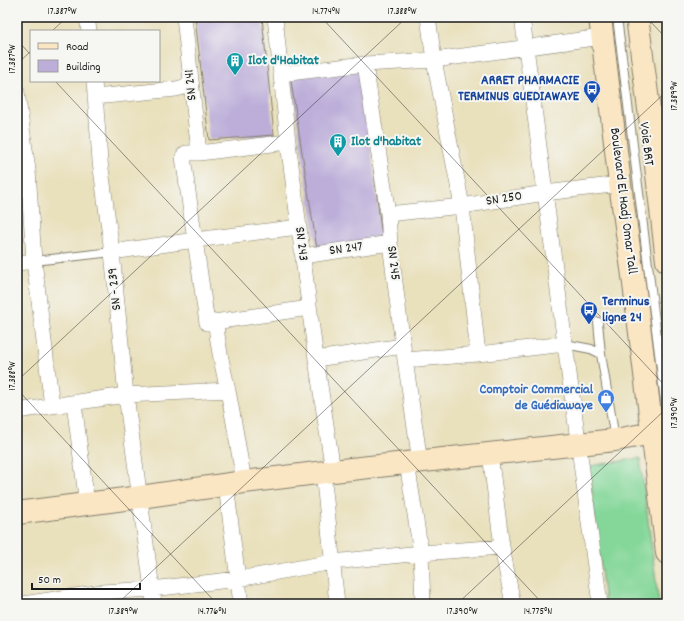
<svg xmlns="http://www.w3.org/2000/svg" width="684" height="621" font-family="Dekko,sans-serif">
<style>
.pitch{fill:#84d799;stroke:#507a5a}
.building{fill:#bcadd9}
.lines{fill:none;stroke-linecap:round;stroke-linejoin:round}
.lane-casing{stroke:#827e6c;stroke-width:10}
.street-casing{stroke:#827e6c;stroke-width:16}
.secondary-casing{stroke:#827e6c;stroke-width:24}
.lane{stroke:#fff;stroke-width:8}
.street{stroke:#fff;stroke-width:15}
.secondary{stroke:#fbe6c4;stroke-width:22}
.ticks{fill:none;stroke:#1c1c1c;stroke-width:1;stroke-opacity:0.45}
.labels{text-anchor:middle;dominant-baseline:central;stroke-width:4;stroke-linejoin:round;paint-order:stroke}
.culture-label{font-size:14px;font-weight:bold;fill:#0d838f;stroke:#f6f6f2;text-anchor:start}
.transit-label{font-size:14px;font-weight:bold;fill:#164399;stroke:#f6f6f2;text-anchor:end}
.street-label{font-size:14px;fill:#1c1c1c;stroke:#f6f6f2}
.shop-label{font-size:14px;font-weight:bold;fill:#366cbe;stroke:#f6f6f2;text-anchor:end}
.neatline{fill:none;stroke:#1c1c1c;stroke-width:1.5}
.ticks-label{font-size:10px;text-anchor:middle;fill:#1c1c1c}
</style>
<rect width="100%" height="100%" fill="#f6f6f2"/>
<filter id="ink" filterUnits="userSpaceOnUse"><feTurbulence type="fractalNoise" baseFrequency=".025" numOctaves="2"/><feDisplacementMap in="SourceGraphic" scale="8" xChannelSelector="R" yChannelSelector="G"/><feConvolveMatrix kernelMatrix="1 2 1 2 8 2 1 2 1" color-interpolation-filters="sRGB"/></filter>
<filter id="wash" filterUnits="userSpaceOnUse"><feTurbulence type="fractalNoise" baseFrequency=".012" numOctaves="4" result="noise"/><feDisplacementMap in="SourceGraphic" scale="16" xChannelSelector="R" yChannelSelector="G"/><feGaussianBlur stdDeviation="0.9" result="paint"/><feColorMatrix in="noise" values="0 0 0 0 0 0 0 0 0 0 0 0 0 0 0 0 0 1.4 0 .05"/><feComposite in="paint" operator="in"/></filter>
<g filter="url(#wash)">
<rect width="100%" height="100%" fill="#e9e0bc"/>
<path class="pitch" d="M640 458 659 604H605L589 466Z"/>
<g id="blocks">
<path class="building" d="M195 17H262L274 135 209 140Z
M361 66 382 238 317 249 290 75Z"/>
</g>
</g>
<g filter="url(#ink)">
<use href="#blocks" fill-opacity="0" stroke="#827e6c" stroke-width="1"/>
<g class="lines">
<defs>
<path id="lane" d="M617 17 667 417
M34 261 112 252
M598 322 601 354
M565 344 591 349 601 354 615 439"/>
<path id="street" d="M87 17 89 31
M184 17 199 153
M275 17 288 142 316 359 333 471
M428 17 434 60 462 206 478 354
M522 17 565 344 600 604
M365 64 388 214 390 243 403 346 420 462
M281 74 365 64 434 60 602 37
M94 81 100 161 112 252 126 395 154 604
M17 92 28 170 34 261 52 406
M95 97 176 89 192 85
M288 142 199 153H186L184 155 183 157 207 323 309 308
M388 214 462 206 545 193 620 184
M112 252 195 240 299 227
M303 256 390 243
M17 263 34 261
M216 322C217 346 223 367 228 391 234 421 239 452 244 482
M316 359 403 346
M406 360 478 354 565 344
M74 403 87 504
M17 411 126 395 228 390
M490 454 502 547 513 604
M407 463 421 553 423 604
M323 472 337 604
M226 485 241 604
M23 604 102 592 152 589 238 579 333 562 421 553 502 547"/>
<path id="secondary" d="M600 17 620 184 633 276 667 553
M637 17 653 140 667 261
M17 513 140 497 244 482 333 471 579 444 615 440 653 433"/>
</defs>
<use href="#lane" class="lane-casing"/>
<use href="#street" class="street-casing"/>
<use href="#secondary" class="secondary-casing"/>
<use href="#lane" class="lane"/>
<use href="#street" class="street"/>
<use href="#secondary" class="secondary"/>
</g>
</g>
<path class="ticks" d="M321 17 667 388M646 17 667 39M52 31 67 17M17 40 31 55M17 64 31 51M55 81 543 604M17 381 407 17M17 389 217 604M117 604 667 91M457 604 667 408"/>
<defs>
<symbol id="building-pin" viewBox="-11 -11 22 30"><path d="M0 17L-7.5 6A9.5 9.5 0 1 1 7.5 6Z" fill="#0f9aa8" stroke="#f6f6f2"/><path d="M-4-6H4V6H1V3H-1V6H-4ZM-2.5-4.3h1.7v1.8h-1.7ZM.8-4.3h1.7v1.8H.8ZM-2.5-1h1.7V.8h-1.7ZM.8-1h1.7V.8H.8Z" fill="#fff"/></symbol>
<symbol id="bus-pin" viewBox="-11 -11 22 30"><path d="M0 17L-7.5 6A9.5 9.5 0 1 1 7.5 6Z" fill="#1a4fb4" stroke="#f6f6f2"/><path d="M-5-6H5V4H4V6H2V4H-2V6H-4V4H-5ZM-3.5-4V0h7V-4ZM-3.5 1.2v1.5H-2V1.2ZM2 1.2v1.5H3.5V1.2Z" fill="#fff"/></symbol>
<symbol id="shop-pin" viewBox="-11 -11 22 30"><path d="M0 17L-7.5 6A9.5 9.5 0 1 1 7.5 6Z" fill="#3f7fe0" stroke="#f6f6f2"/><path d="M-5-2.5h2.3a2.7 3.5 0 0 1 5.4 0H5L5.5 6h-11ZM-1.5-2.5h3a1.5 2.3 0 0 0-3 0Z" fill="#fff"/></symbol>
</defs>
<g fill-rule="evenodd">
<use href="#building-pin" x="225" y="51" width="20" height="27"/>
<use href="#bus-pin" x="582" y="79" width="20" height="27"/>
<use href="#building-pin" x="328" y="132" width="20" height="27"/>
<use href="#bus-pin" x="579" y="300" width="20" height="27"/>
<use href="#shop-pin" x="596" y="388" width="20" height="27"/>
</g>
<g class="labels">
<g class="culture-label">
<text x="248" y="61">Ilot d'Habitat</text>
<text x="351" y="142">Ilot d'habitat</text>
</g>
<g class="transit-label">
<text x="579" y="81">ARRET PHARMACIE<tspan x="579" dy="16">TERMINUS GUEDIAWAYE</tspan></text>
<text x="602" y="302" text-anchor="start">Terminus<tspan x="602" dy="16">ligne 24</tspan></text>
</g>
<g class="street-label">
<text transform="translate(191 85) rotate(-96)">SN 241</text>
<text transform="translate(646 144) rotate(83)">Voie BRT</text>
<text transform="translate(504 199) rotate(-9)">SN 250</text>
<text transform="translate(623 201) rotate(83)">Boulevard El Hadj Omar Tall</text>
<text transform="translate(301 244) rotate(83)">SN 243</text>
<text transform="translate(346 249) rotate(-8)">SN 247</text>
<text transform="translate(393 263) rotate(83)">SN 245</text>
<text transform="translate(115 289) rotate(-96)">SN - 239</text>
</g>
<g class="shop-label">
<text x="593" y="390">Comptoir Commercial<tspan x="593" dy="16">de Guédiawaye</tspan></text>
</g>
</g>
<rect width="684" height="621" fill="none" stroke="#f6f6f2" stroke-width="44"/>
<rect x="30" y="30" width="130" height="52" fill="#f6f6f2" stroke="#9f9f9c"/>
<rect x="38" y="43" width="20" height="6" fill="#fbe6c4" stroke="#9f9f9c"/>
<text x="66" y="50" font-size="12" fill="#1c1c1c">Road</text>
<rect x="38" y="60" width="20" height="12" fill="#bcadd9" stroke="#9f9f9c"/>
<text x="66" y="70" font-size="12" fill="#1c1c1c">Building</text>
<path d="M32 583v6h108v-6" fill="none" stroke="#1c1c1c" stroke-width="2"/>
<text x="38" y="583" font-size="12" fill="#1c1c1c" stroke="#f6f6f2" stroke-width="3" paint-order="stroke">50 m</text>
<rect x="22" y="22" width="640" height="577" class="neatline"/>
<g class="ticks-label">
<text x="62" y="14">17.387°W</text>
<text x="326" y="14">14.774°N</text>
<text x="402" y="14">17.388°W</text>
<text transform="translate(11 59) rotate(-90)" y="4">17.387°W</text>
<text transform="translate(673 96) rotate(-90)" y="4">17.389°W</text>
<text transform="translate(11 376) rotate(-90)" y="4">17.388°W</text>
<text transform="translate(673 413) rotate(-90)" y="4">17.390°W</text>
<text x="123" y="614">17.389°W</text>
<text x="212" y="614">14.776°N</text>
<text x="462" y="614">17.390°W</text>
<text x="538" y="614">14.775°N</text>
</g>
</svg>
